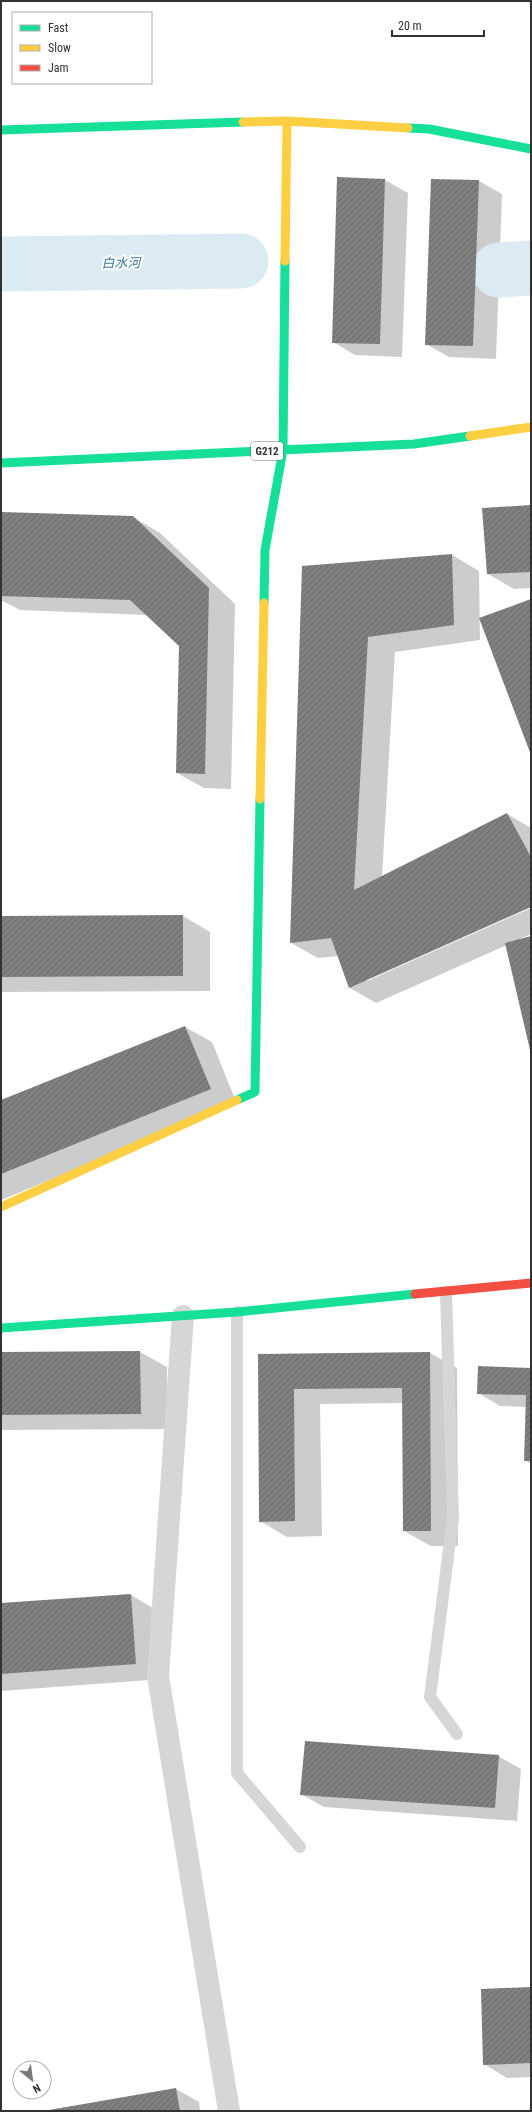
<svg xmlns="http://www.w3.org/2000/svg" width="532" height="2112" font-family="'Roboto Condensed','Noto Sans SC',sans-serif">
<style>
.shadow{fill:#0003}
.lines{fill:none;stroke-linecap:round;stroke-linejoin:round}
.river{stroke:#dbebf4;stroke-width:55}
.building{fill:url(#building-hatch)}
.lane{stroke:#d6d6d6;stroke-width:12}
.street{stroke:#d6d6d6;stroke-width:22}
.fast{stroke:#16e098;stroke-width:9}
.slow{stroke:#ffcf43;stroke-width:9}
.jam{stroke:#f24e42;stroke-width:9}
.labels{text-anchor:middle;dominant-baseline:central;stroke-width:4;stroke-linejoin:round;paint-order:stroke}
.shield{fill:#fff;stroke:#707070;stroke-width:1}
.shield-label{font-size:11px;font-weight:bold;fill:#323232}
.water-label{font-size:13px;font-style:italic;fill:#37789d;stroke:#fff}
</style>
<defs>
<pattern id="building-hatch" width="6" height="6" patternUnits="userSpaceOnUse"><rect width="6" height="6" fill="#808080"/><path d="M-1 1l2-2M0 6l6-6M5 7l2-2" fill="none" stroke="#696969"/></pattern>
</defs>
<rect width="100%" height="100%" fill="#fff"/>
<path class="shadow" d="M338 178 385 180 408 193 402 357 355 355 333 342Z
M432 180 479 181 502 194 496 359 449 357 426 344Z
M531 506V588L514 589 488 574Z
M1 513 133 517 160 533 235 604 231 789 204 788 177 773 180 646 147 615 20 610 1 600Z
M452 555 479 571 480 640 395 652 382 877 507 814 531 828V906L367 979V981L531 908V934L520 939 531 937V1048L507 945 376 1003 350 988 338 956 318 958 291 943 303 567Z
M183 916 210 932V991L1 992V917Z
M185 1027 212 1042 237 1104 1 1200V1101Z
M140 1352 167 1367V1429L1 1430V1353Z
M430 1353 457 1368 458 1546H431L404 1531 403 1403 320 1404 322 1536 287 1537 260 1521 259 1355Z
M531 1369V1464L525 1460 527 1407 500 1406 478 1393Z
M131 1595 158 1611 163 1679 1 1691V1604Z
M498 1756 521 1769 517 1821 324 1807 301 1794Z
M531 1988V2077L507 2078 484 2064Z
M176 2089 199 2102 200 2111H50Z"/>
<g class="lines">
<path class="river" d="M1 264 241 261
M499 270 531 268"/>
</g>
<path class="building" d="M337 177 385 179 380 344 332 343Z
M431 179 479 180 473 346 425 345Z
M531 505V572L487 574 482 508Z
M1 512 133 516 209 588 205 774 176 773 179 646 130 600 1 596Z
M452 554 454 625 368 637 354 890 507 813 531 857V907L349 988 331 938 290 943 302 566Z
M531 599V755L479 618Z
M183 915V976L1 977V916Z
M531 936V1050H530L505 943Z
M185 1026 211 1089 1 1174V1100Z
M140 1351 141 1414 1 1415V1352Z
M430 1352 431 1531H403L402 1388 294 1389 295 1521 259 1522 258 1354Z
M478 1366 531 1368V1461H524L526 1395 477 1394Z
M131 1594 136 1664 1 1674V1603Z
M305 1741 499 1755 495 1808 300 1795Z
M531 1987V2063L483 2065 481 1989Z
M176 2088 180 2111H49V2110Z"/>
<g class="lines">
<path class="lane" d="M446 1292 453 1518 430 1697 457 1734
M237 1312V1773L300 1847"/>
<path class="street" d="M183 1316 158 1676 229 2111"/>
<path class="fast" d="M408 128 429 129 531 149
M1 130 243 122
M1 463 414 444 470 436
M264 603 265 550 283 450 285 261
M237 1100 255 1092 260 799
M1 1328 237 1312 415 1294"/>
<path class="slow" d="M243 122 287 121 408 128
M285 261 287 121
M470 436 531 427
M260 799 264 603
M1 1207 237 1100"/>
<path class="jam" d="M415 1294 531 1283"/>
</g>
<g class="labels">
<rect class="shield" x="251" y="442" width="32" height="18" rx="3"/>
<g class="shield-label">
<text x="267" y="451">G212</text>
</g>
<g class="water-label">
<text transform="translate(121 263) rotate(-1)">白水河</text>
</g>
</g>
<rect width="532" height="2112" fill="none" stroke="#323232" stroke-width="4"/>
<rect x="12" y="12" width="140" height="72" fill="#ffffff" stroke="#adadad"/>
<rect x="20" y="25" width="20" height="6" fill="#16e098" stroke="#adadad"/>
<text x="48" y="32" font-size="12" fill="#323232">Fast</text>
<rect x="20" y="45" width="20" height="6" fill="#ffcf43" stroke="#adadad"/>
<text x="48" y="52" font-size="12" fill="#323232">Slow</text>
<rect x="20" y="65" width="20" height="6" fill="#f24e42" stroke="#adadad"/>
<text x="48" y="72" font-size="12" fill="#323232">Jam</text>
<g transform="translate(32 2080) rotate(151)"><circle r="19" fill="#ffffff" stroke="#adadad"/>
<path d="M0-3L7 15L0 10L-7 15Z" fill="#7a7a7a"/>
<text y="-6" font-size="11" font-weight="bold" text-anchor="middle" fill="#323232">N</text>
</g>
<path d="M392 30v6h92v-6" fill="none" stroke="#323232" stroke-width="2"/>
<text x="398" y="30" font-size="12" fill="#323232" stroke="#ffffff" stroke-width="3" paint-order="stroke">20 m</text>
</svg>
